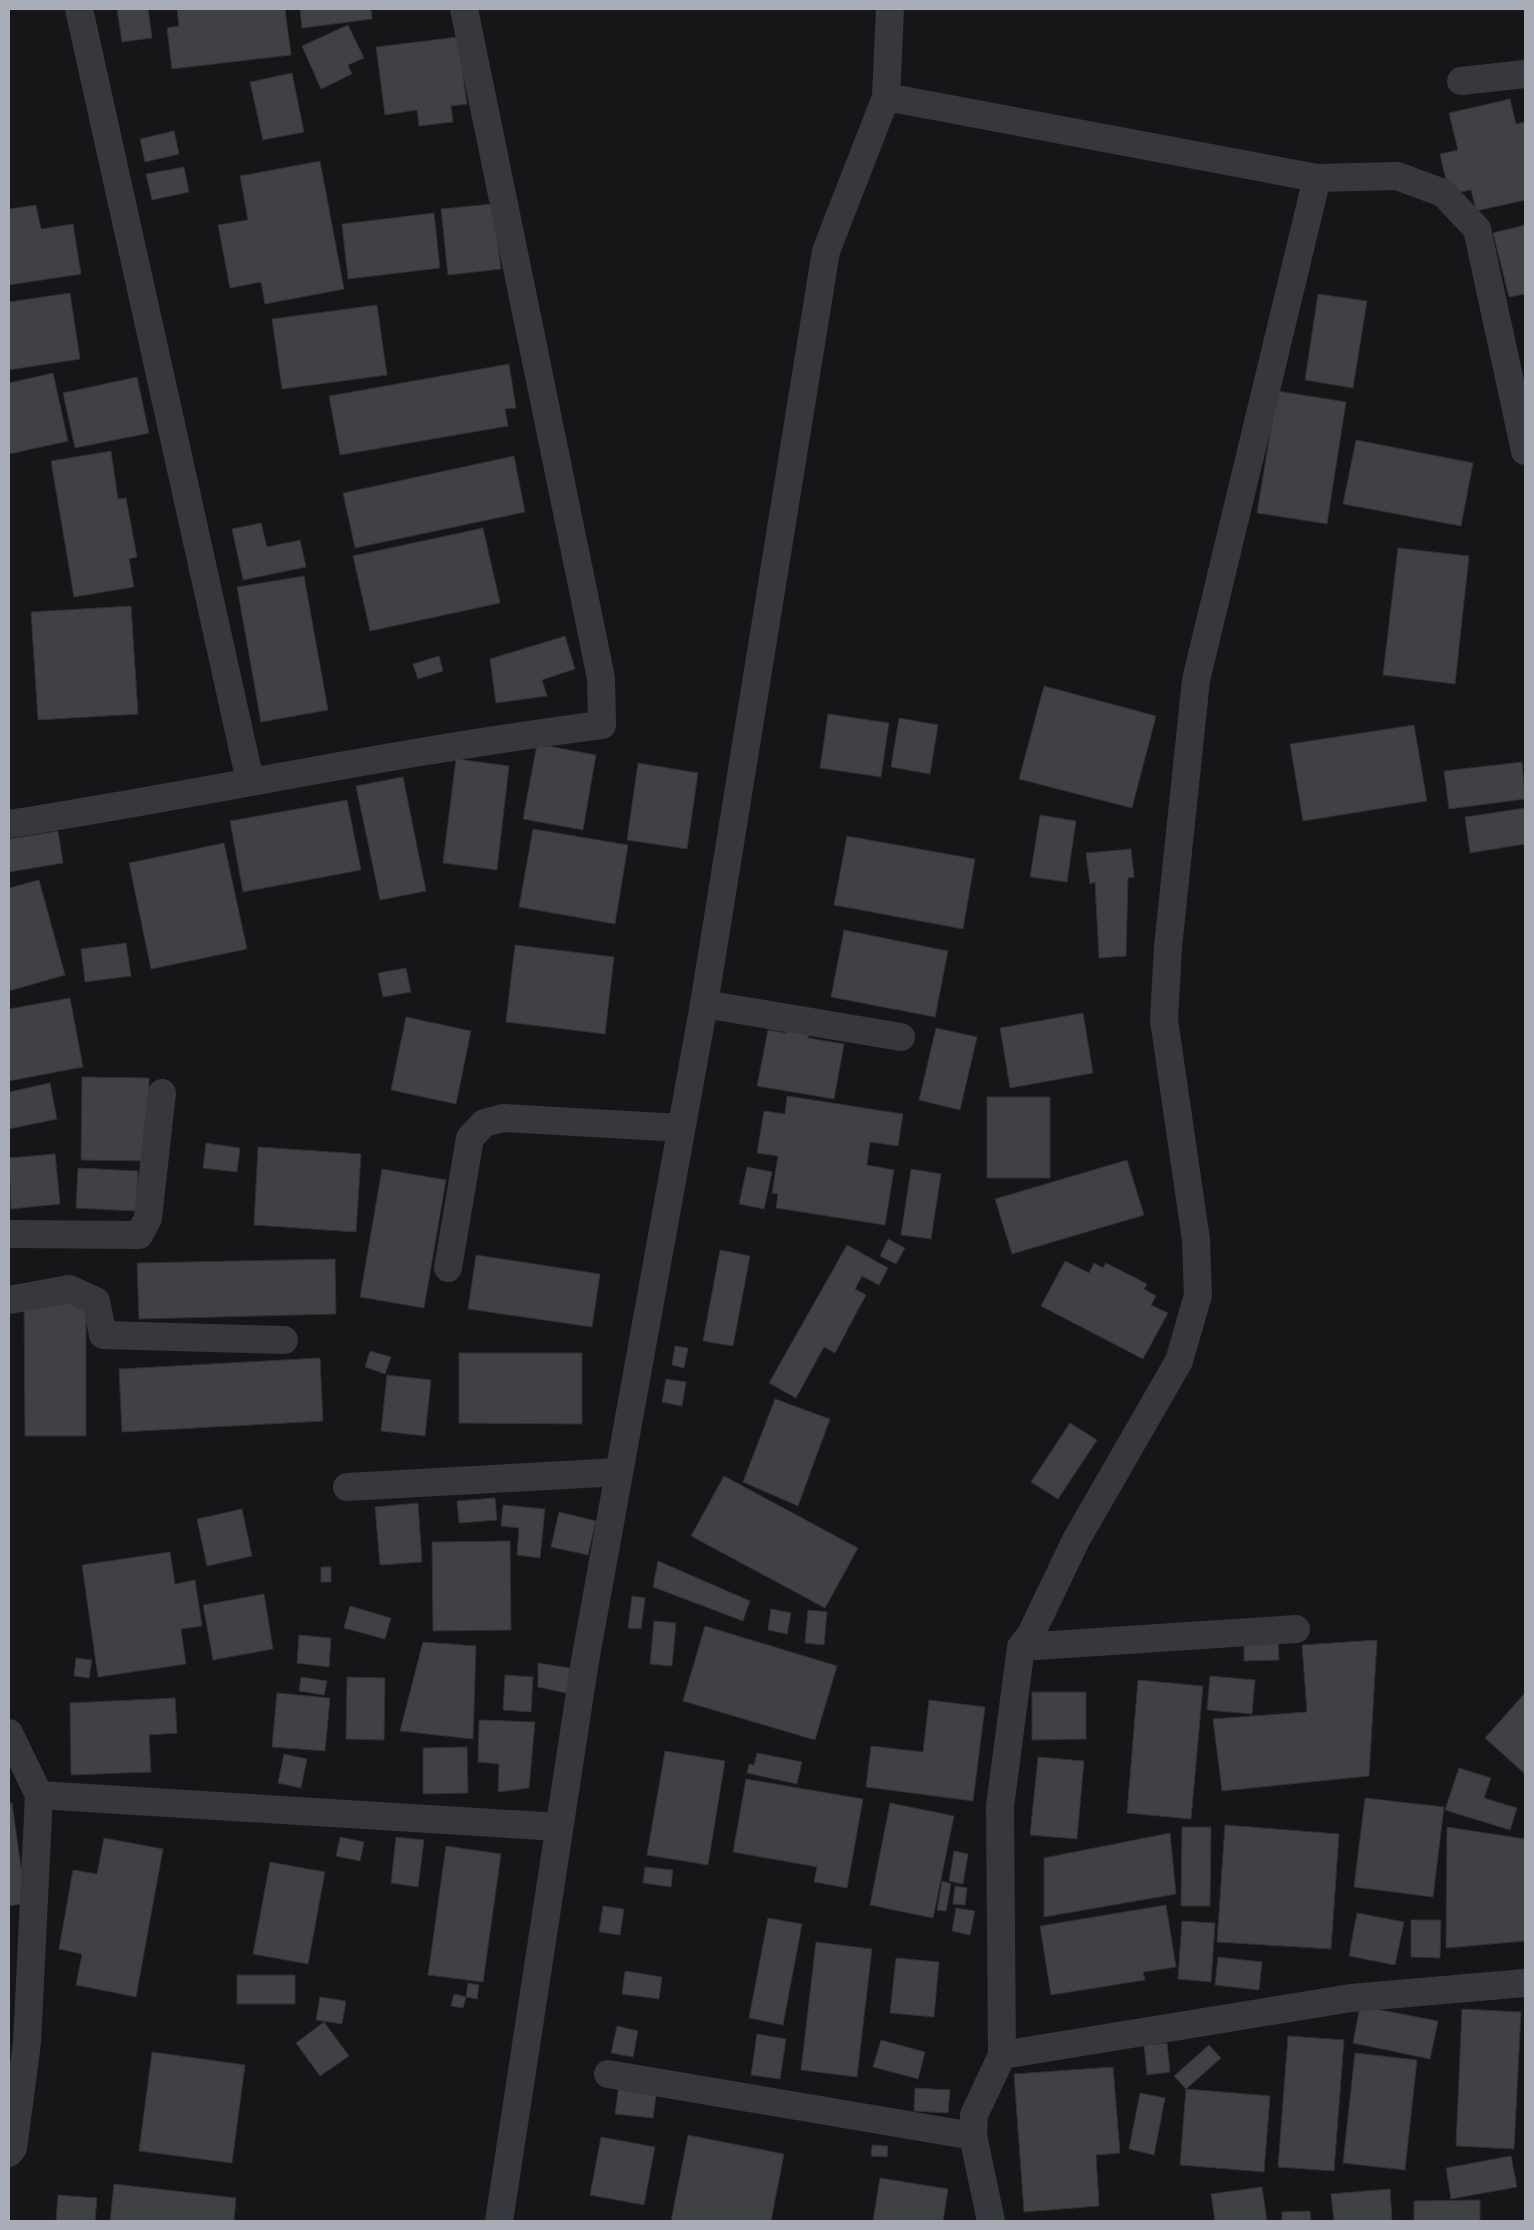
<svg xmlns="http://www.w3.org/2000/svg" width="1534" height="2230" font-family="'PT Sans Narrow',sans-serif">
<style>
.building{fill:#404145;stroke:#303034}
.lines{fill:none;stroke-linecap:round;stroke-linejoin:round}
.minor{stroke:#37383d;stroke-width:28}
</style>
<rect width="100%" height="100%" fill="#161618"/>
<path class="building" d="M117 9H148L152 38 122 42Z
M177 9H285L291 55 172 69 167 28 179 26Z
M300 9H371L372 19 302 28Z
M348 25 364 58 348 65 352 74 321 89 302 46Z
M458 37 467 104 451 106 453 122 419 126 417 110 385 115 376 47Z
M292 73 304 132 263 140 250 82Z
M1510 99 1516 124 1525 122V200L1476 211 1471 190 1449 194 1440 154 1458 150 1449 113Z
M174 131 179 154 145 162 140 139Z
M320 161 344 289 265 304 261 282 230 288 218 225 248 220 240 176Z
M184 167 189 192 152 200 146 174Z
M493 204 501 269 448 275 441 209Z
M36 205 41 229 73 224 81 274 9 285V209Z
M434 213 440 268 348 279 342 224Z
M1525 225V294L1509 297 1493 233Z
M70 293 80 359 9 370V302Z
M1318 294 1367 301 1353 388 1305 380Z
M377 305 387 375 282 389 272 319Z
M509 364 516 408 505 409 508 426 340 455 329 396Z
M53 373 68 441 9 454V383Z
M137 377 149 433 75 448 63 393Z
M1277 391 1346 402 1327 524 1257 513Z
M1356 440 1473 463 1461 526 1343 504Z
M111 451 118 499 126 498 137 557 129 559 134 587 74 597 51 461Z
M514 456 525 512 355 548 343 493Z
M261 523 267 547 300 540 306 567 243 580 232 529Z
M483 528 500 603 370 631 353 556Z
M1398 548 1469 556 1455 684 1383 675Z
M304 576 328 710 261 722 237 587Z
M131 606 138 714 38 720 31 612Z
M565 636 575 669 542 680 547 696 496 703 490 659Z
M439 656 443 671 418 679 413 664Z
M1044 686 1156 716 1132 808 1019 779Z
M828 714 889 723 881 777 820 768Z
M899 718 938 725 930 774 891 767Z
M1414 725 1427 801 1303 821 1290 744Z
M537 744 596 755 583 830 523 819Z
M456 759 509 766 497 870 443 863Z
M1522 762 1525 799 1449 809 1444 771Z
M638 763 698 773 687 849 627 840Z
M403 777 426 891 380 900 356 786Z
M347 800 361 870 243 892 230 821Z
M1525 808V844L1470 853 1465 817Z
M1040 815 1076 821 1067 882 1030 877Z
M533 829 628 845 615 924 519 907Z
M58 831 63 863 9 872V839Z
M847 836 975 859 963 929 834 905Z
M224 843 247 949 151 969 129 863Z
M1131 849 1134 877 1128 878 1126 956 1099 958 1095 882 1090 884 1086 853Z
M39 880 65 975 9 991V888Z
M844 930 948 951 935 1017 831 997Z
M126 943 131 976 85 982 81 949Z
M515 945 614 957 605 1034 506 1022Z
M406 968 411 992 383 997 378 973Z
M70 998 83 1067 9 1081V1009Z
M1083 1013 1093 1073 1010 1088 1000 1028Z
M406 1017 471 1031 456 1104 391 1090Z
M787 1026 809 1031 808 1038 844 1044 834 1099 757 1086 768 1030 786 1033Z
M936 1028 977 1037 960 1110 919 1100Z
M82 1077 149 1078 148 1161 81 1160Z
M50 1083 57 1119 9 1129V1092Z
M787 1096 903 1114 898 1146 870 1142 867 1165 894 1170 885 1225 776 1208 778 1194 772 1193 778 1156 757 1153 764 1111 785 1114Z
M987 1097H1050V1178H987Z
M206 1143 240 1148 237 1172 203 1168Z
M258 1147 361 1154 356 1232 254 1225Z
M55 1154 60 1204 11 1209 9 1158Z
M1127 1160 1144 1215 1012 1254 995 1199Z
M747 1167 772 1172 764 1209 739 1204Z
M78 1168 138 1171 136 1211 76 1208Z
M382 1169 446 1180 424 1308 360 1297Z
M911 1169 941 1174 931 1239 901 1235Z
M888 1239 905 1248 896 1264 880 1256Z
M847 1245 888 1268 879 1285 862 1276 855 1289 866 1295 835 1353 824 1347 796 1398 769 1383Z
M720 1250 750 1256 733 1346 703 1341Z
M476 1255 600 1274 592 1327 468 1309Z
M335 1259 336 1314 139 1319 137 1263Z
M1065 1261 1089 1273 1094 1263 1103 1268 1106 1263 1147 1284 1144 1289 1156 1296 1151 1305 1168 1313 1143 1359 1041 1306Z
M24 1303H86V1436H25Z
M675 1346 688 1348 684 1368 672 1365Z
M370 1351 391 1357 385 1374 365 1367Z
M459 1353H582V1424L459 1423Z
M320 1358 323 1421 122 1432 119 1369Z
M387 1375 431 1380 425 1436 381 1431Z
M666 1379 686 1382 682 1406 662 1402Z
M775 1399 830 1419 798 1506 743 1482Z
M1070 1423 1097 1440 1058 1499 1031 1482Z
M724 1476 858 1548 825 1608 691 1536Z
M495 1498 497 1520 459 1523 457 1501Z
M418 1503 422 1562 380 1565 375 1507Z
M503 1505 545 1509 540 1558 517 1555 519 1528 501 1526Z
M242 1509 252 1556 207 1566 197 1519Z
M559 1512 596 1521 588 1555 551 1547Z
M510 1541 511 1630 433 1631 432 1542Z
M170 1552 175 1584 195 1580 202 1626 181 1629 186 1664 98 1677 82 1565Z
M658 1561 750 1601 743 1621 653 1587Z
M321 1567H331V1582H321Z
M264 1594 273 1649 213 1660 203 1605Z
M632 1596 645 1598 641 1629 628 1628Z
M350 1606 391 1618 385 1639 344 1628Z
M771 1609 791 1613 787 1634 768 1630Z
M808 1610 827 1612 824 1645 805 1643Z
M654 1621 676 1623 672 1666 650 1664Z
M705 1626 837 1666 815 1740 683 1701Z
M299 1635 331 1638 329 1667 297 1663Z
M1278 1639 1279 1660 1244 1661V1640Z
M1377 1640 1369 1776 1222 1791 1213 1719 1307 1712 1302 1645Z
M423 1642 476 1646 473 1739 400 1731Z
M76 1658 92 1660 89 1678 74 1676Z
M538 1663 576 1669 571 1694 538 1687Z
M505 1675 533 1677 531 1712 503 1710Z
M1210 1676 1255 1680 1252 1714 1207 1710Z
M301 1677 327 1681 324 1695 299 1691Z
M347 1677 385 1678 384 1740 346 1739Z
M1138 1680 1203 1686 1191 1819 1127 1813Z
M1032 1692H1086V1739L1032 1740Z
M277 1693 330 1698 325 1751 272 1747Z
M1525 1693V1774L1485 1738Z
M175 1698 177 1733 149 1735 151 1772 71 1775 70 1703Z
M929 1700 985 1707 973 1801 866 1787 871 1746 923 1752Z
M479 1720 535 1722 529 1788 498 1792 499 1764 478 1762Z
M467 1747 468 1793 423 1794V1748Z
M665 1751 725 1761 708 1865 647 1855Z
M757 1753 802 1762 797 1784 747 1773 749 1764 754 1765Z
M284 1754 307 1759 301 1788 278 1783Z
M1038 1757 1084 1761 1077 1839 1030 1835Z
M1459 1768 1491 1778 1484 1798 1517 1808 1510 1830 1445 1810Z
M746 1779 863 1799 847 1888 814 1882 817 1867 733 1852Z
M1365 1798 1444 1807 1433 1897 1354 1887Z
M9 1803H12L26 1903 9 1906Z
M890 1803 954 1816 933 1918 870 1905Z
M1225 1825 1339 1834 1331 1949 1217 1942Z
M1182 1827H1211L1210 1906H1181Z
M1447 1827 1525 1839V1941L1446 1948Z
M1170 1833 1176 1894 1044 1917V1858Z
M340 1837 364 1842 360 1861 336 1856Z
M396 1837 424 1840 418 1887 391 1883Z
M104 1838 163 1849 136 1997 76 1985 82 1954 59 1949 73 1870 97 1874Z
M446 1846 501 1854 483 1982 428 1975Z
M954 1851 968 1854 963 1884 949 1881Z
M270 1862 325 1872 308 1964 253 1954Z
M645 1867 673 1870 671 1887 643 1883Z
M942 1881 951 1884 946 1911 937 1910Z
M955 1886 967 1888 965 1905 953 1904Z
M1166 1905 1176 1967 1143 1972 1145 1980 1051 1995 1040 1926Z
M603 1906 624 1909 620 1935 599 1932Z
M956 1908 975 1911 970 1935 952 1931Z
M1357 1913 1404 1922 1395 1965 1349 1956Z
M768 1918 802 1924 783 2025 749 2018Z
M1411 1920H1441L1440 1958 1411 1957Z
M1182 1921 1215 1923 1211 1982 1178 1979Z
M816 1942 872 1949 857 2077 801 2070Z
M1218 1957 1262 1962 1259 1990 1215 1985Z
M896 1958 939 1962 934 2017 890 2013Z
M625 1971 662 1977 659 1999 622 1994Z
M237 1975H295V2004H237Z
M468 1983 479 1985 477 1999 466 1997Z
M454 1994 466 1997 463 2008 451 2006Z
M320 1997 346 2001 342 2024 316 2020Z
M1360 2006 1438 2021 1430 2059 1353 2043Z
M1462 2009 1521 2012 1514 2149 1456 2146Z
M324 2022 349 2056 320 2076 296 2043Z
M617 2026 638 2031 633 2057 611 2053Z
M757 2034 786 2039 780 2079 751 2075Z
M1288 2036 1344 2040 1334 2171 1278 2167Z
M881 2040 925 2052 918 2079 873 2067Z
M1167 2043 1170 2072 1147 2075 1144 2045Z
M1209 2045 1221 2058 1186 2089 1174 2076Z
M152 2052 245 2065 232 2163 139 2151Z
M1355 2053 1417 2060 1405 2170 1343 2163Z
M1113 2067 1120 2153 1096 2155 1099 2206 1024 2212 1014 2074Z
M619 2084 657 2089 653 2118 615 2114Z
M915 2088 950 2090 948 2113 914 2111Z
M1186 2089 1270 2096 1264 2172 1180 2165Z
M1140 2093 1165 2098 1154 2155 1129 2149Z
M688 2135 784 2154 771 2221H671Z
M601 2137 655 2147 644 2205 590 2195Z
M872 2145 888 2146 887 2157 871 2156Z
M1511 2156 1517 2187 1451 2199 1446 2168Z
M880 2178 948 2189 943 2221H873Z
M114 2184 236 2198 234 2221H110Z
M1262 2187 1267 2221H1215L1211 2194Z
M1390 2189 1392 2221H1334L1331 2194Z
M58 2195 97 2198 95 2221H56Z
M1480 2200V2221H1414V2201Z
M1310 2211 1311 2221H1282V2212Z"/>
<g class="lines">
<path class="minor" d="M79 9 250 781
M1461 81 1525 74
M886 97 1317 178 1397 176 1443 193 1477 229 1525 451
M9 824C207 793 403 750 602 725L601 678 464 9
M704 1004 901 1037
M9 1234 139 1235 148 1218 162 1093
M448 1268 470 1138 484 1123 503 1118 681 1128
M9 1300 69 1289 96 1301 103 1335 284 1340
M347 1487 619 1472
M1021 1647 1296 1629
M9 1733 39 1795 27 2043 13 2148 9 2153
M39 1795 559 1827
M1002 2055 1351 1998 1525 1983
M608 2074 973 2136
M499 2221 585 1661 704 1004 826 251 886 97 890 9
M991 2221 973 2136 974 2115 1002 2055 1000 1806 1021 1647 1031 1634 1076 1540 1179 1361 1198 1295 1196 1240 1164 1020 1168 947 1196 680 1317 178"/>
</g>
<rect width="1534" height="2230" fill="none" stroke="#a8adb8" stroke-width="20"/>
</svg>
